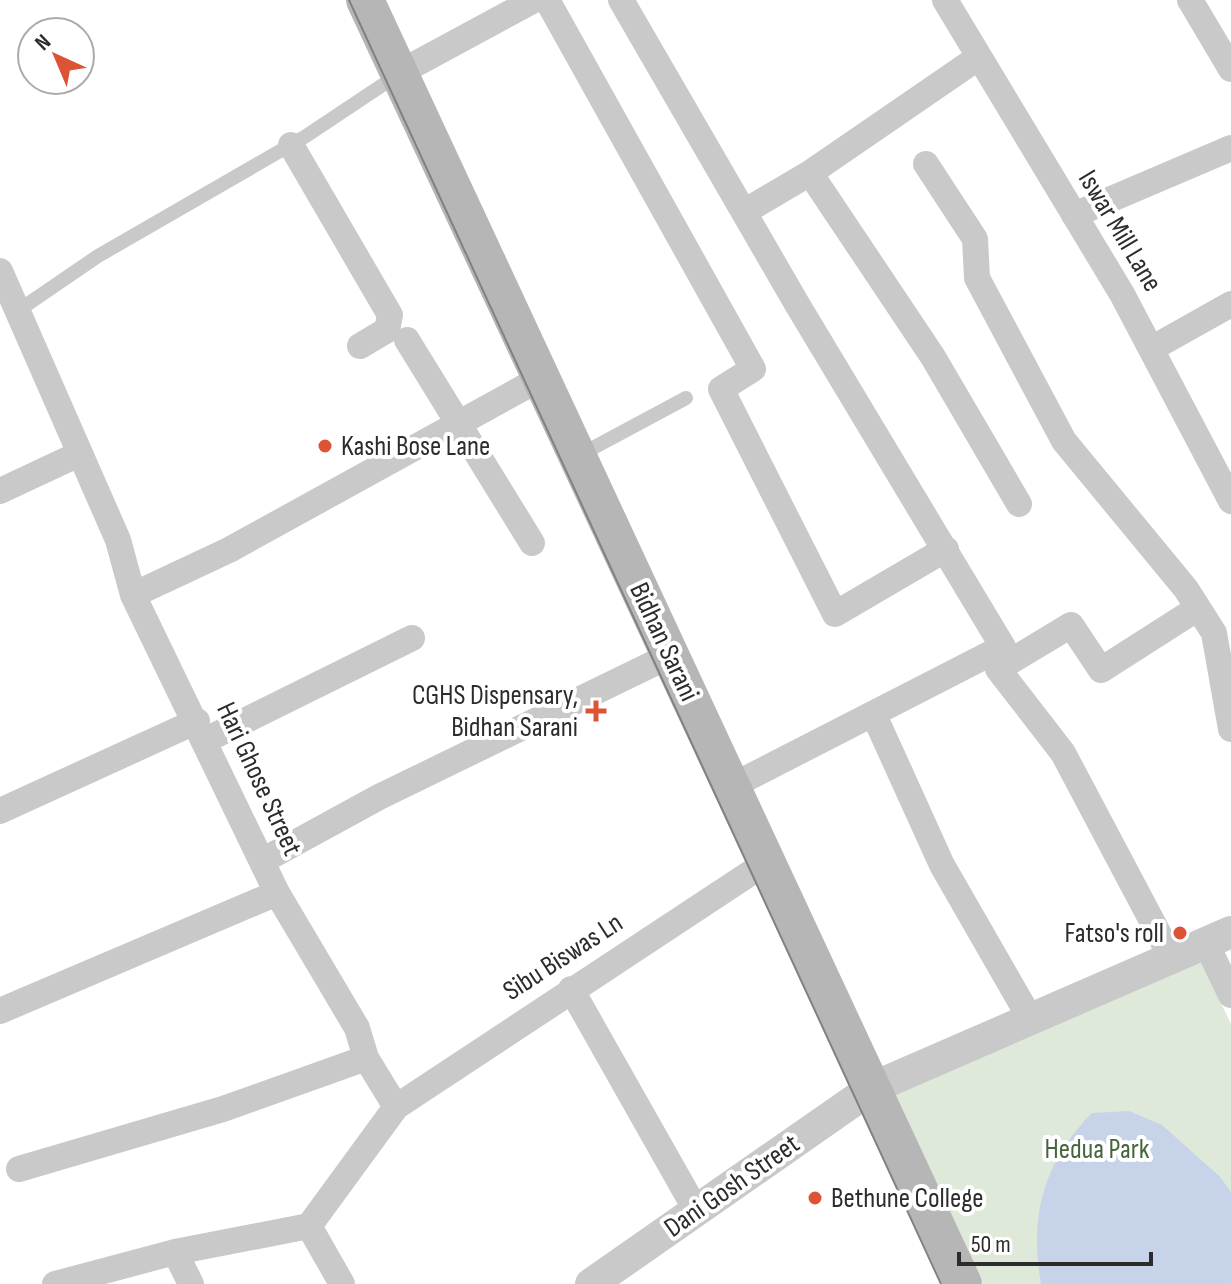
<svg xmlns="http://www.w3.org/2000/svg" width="1231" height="1284" font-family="'Sofia Sans Condensed',sans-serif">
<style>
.green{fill:#dee9da}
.water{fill:#c7d3e9}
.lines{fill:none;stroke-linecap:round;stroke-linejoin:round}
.service{stroke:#c9c9c9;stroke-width:14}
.minor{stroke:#c9c9c9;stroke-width:26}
.tertiary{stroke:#c9c9c9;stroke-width:32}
.secondary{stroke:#b6b6b6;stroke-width:38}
.tram{stroke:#818181;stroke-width:2}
.poi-dot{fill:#dc5335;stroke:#fff;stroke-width:3}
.labels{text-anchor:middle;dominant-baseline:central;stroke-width:8;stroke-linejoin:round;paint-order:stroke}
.street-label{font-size:28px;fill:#2c2c2c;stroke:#fff}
.poi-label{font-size:28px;fill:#2c2c2c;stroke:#fff;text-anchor:start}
.park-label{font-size:28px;fill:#45653c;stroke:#fff}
</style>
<rect width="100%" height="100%" fill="#fff"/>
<path class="green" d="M1199 957 1231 1024V1284H983L895 1093Z"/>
<path class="water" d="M1129 1111 1162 1125 1220 1177 1231 1192V1284H1041C1029 1216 1043 1163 1092 1113Z"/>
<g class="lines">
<path class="service" d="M19 310 98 256 306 136 399 74
M578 456 686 398"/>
<path class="minor" d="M547 0 753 369 721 389 835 614 946 549
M621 0 797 304 1003 647 998 669 1063 753 1171 957
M945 0 1122 294 1231 501
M1190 0 1231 69
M399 73 534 0
M291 145 390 315 387 330 360 346
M926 164 975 239 977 278 1064 441 1186 589 1214 633 1231 729
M810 173 933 357 1019 504
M744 212 810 173 979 57
M1074 215 1231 148
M0 271 118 540 133 595 277 893 357 1028 366 1058 396 1107 309 1226 342 1284
M407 340 532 543
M1151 349 1231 304
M0 491 79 454
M133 595 229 550 541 378
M998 669 1071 625 1101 670 1198 608
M874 715 942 865 1031 1020
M206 740 412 638
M732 786 1003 647
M0 811 197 721
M262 861 379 797 671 655
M1206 943 1231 995
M571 989 696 1210
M0 1011 277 893
M396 1107 767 862
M19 1169 223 1109 366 1058
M175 1252 191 1284
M55 1284 175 1252 309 1226"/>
<path class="tertiary" d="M591 1284 872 1088 1231 932"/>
<path class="secondary" d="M365 0 963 1284"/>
<path class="tram" d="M349 0 941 1284"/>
</g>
<g class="poi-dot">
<circle cx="325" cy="446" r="8"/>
<path d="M592 699h8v8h8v8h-8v8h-8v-8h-8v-8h8z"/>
<circle cx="1180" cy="933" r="8"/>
<circle cx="815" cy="1198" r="8"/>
</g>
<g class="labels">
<g class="street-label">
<text transform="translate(1120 231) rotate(59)">Iswar Mill Lane</text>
<text transform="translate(664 642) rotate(65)">Bidhan Sarani</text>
<text transform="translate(259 779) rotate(65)">Hari Ghose Street</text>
<text transform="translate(563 957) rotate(-33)">Sibu Biswas Ln</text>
<text transform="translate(732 1186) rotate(-35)">Dani Gosh Street</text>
</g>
<g class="poi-label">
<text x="341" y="446">Kashi Bose Lane</text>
<text x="578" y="695" text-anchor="end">CGHS Dispensary,<tspan x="578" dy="32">Bidhan Sarani</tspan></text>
<text x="1164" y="933" text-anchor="end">Fatso's roll</text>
<text x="831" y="1198">Bethune College</text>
</g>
<g class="park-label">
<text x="1097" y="1149">Hedua Park</text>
</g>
</g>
<g transform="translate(56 56) rotate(316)"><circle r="38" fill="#ffffff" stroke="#ababab" stroke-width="2"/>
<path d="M0-6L14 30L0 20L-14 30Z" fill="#dc5335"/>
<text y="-12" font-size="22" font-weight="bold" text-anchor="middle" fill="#2c2c2c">N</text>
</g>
<path d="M959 1252v12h192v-12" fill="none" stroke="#2c2c2c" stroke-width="4"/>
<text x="971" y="1252" font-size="24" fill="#2c2c2c" stroke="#ffffff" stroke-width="6" paint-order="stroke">50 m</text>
</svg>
